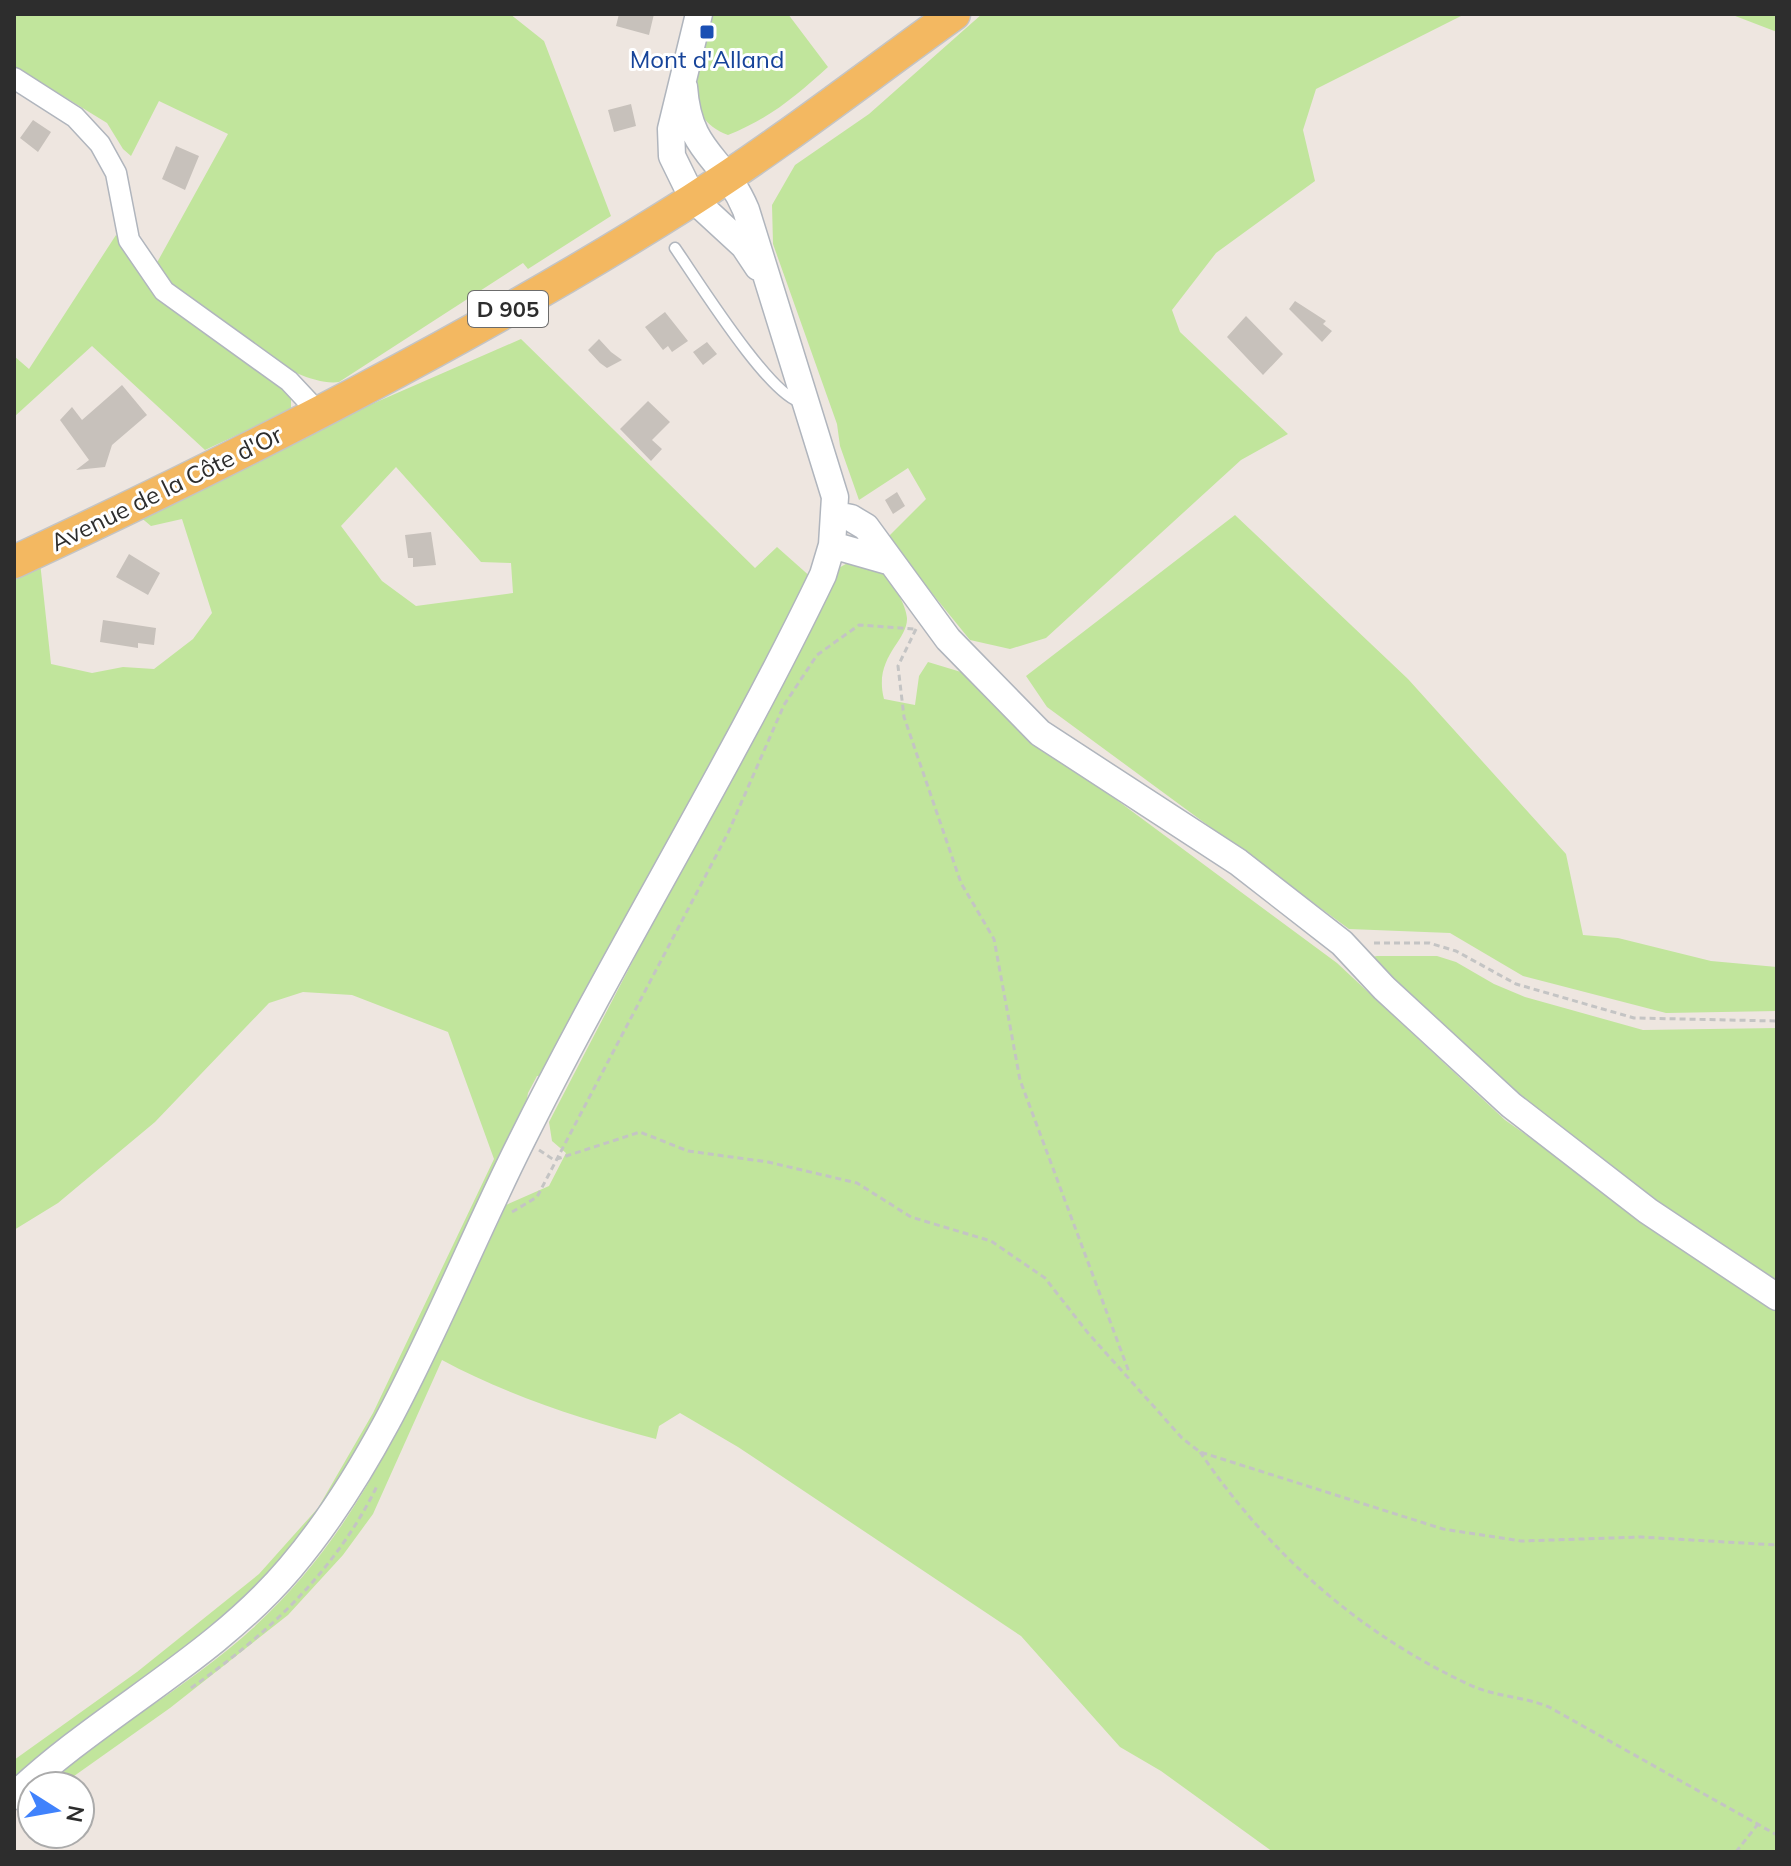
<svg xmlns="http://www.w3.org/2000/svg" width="1791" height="1866" font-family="Mulish,sans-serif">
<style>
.green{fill:#c1e59c;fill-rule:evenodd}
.building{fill:#c7c1bb}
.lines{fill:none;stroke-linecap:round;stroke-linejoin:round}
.service-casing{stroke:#b0b5bd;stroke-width:13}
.minor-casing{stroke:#b0b5bd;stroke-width:23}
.tertiary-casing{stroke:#b0b5bd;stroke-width:29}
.primary-casing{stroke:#c4c4c4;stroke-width:35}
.path{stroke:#c4c4c4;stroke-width:3;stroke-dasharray:6 4;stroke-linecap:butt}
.service{stroke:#fff;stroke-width:10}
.minor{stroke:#fff;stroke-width:20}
.tertiary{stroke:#fff;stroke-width:26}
.primary{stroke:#f3b861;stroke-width:32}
.transit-dot{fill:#1a4fb4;stroke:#fff;stroke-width:3}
.labels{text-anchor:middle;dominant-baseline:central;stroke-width:6;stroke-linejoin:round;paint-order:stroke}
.shield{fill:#fff;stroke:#6c6c6c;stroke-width:2}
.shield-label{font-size:22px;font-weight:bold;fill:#2d2d2d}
.transit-label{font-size:24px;fill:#164399;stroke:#fff}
.street-label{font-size:24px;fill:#2d2d2d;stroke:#fff}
</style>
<rect width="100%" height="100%" fill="#eee6e0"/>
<path class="green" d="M14 14H510L544 41 611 216 528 269 523 263 339 382C289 389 188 302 154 268L228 134 159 101 131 156 123 149 107 123 14 66Z
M712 14H788L828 67C796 96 769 119 728 135 674 115 702 57 712 14Z
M982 14H1465L1316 89 1303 130 1315 181 1216 253 1172 310 1180 332 1288 434 1241 460 1046 638 1010 649 970 640 887 538 926 499 908 468 859 500 840 446 837 424 773 244 772 205 795 165 869 114Z
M1730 14H1777V32Z
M116 235 148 276 291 394V410L205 450 92 346 14 417V356L29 369Z
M521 339 755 568 777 547 813 579 551 1075 537 1076 528 1093 522 1125 401 1382 275 1578 14 1782V1760L137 1672 259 1574 318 1508 373 1413 494 1159 448 1032 352 995 303 992 269 1003 155 1122 58 1203 14 1230V574L40 562 51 664 92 673 123 667 154 669 193 639 212 613 182 519 151 526 139 516 349 414ZM396 467 481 562 511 563 513 593 416 606 382 581 341 526Z
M1235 515 1408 679 1566 854 1583 935 1618 938 1711 961 1777 967V1011L1666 1013 1523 976 1450 933 1349 929 1047 707 1026 676Z
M851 561 887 572C893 585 906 604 907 618 908 641 873 657 884 699L915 705 919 676 928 662 961 672 1110 795 1337 963 1505 1120 1777 1312V1852H1273L1161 1771 1120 1747 1021 1636 738 1447 680 1413 659 1426 656 1439C583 1420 509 1396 442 1360L373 1514 343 1555 288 1615 170 1708 60 1786H38C108 1731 187 1688 253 1628 342 1546 384 1460 435 1352 459 1303 484 1255 506 1205L549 1186 566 1153 552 1141 549 1122 837 569Z
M1377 956H1437L1456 962 1494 984 1525 997 1643 1030 1777 1028V1282L1598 1161 1495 1081 1367 958Z"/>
<path class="building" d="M619 14H654L649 35 616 26Z
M631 104 636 126 614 132 608 110Z
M33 120 51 132 38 152 20 138Z
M176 146 199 156 185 190 162 179Z
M1295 301 1326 321 1323 324 1332 331 1322 342 1289 309Z
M665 312 688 341 672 352 668 346 663 350 645 327Z
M1246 316 1283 354 1263 375 1227 337Z
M599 339 611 352 622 360 607 368 600 363 588 350Z
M707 342 717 354 703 365 693 352Z
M122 385 147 415 112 445 105 467 76 470 89 460 60 420 72 407 82 420Z
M648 401 670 422 652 440 662 449 651 461 620 429Z
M897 492 905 506 893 514 885 500Z
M431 532 436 565 413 567V558H408L405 535Z
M129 554 160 573 148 595 116 577Z
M103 620 156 628 154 645 138 643V648L100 642Z"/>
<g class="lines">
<defs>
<path id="service" d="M675 248C696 278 770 397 801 402"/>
<path id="minor" d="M14 78 75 117 100 144 116 173 129 240 164 291 289 381 318 412"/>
<path id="tertiary" d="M699 14 671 129 672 156 693 199 744 246 758 267
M836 515 851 518 866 527 948 639 1040 733 1238 862 1342 943 1384 988 1511 1105 1648 1211 1777 1297
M832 545 888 561
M14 1796C100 1714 212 1660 290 1568 392 1448 450 1283 521 1142 616 951 730 768 823 575L832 545 835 497 746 210C723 155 689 155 684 87"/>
<path id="primary" d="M14 562C245 454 476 337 692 200 782 143 867 76 954 14"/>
</defs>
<use href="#service" class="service-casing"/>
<use href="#minor" class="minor-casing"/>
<use href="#tertiary" class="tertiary-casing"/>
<use href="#primary" class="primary-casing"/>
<path class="path" d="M916 629 898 666 904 717 961 883 994 939 1020 1080 1129 1372
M1374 943H1429L1456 951 1516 984 1634 1018 1777 1021
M539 1150 554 1160 640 1132 688 1151 768 1162 857 1183 911 1217 991 1241 1045 1278 1088 1333 1182 1438 1200 1452 1443 1529 1521 1541 1641 1537 1777 1545
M512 1212 537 1197 728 833 784 705 817 655 859 625 915 629
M1200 1452C1268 1552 1358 1633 1468 1684 1494 1697 1523 1696 1549 1707L1777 1835
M191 1688C269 1633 336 1571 378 1484
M1736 1852 1758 1824"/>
<use href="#service" class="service"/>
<use href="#minor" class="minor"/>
<use href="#tertiary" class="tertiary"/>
<use href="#primary" class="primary"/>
</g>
<rect class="transit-dot" x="699" y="24" width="16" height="16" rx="4"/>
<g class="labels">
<rect class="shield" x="468" y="291" width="80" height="36" rx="6"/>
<g class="shield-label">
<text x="508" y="309">D 905</text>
</g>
<g class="transit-label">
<text x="707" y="59">Mont d'Alland</text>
</g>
<g class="street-label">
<text transform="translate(166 488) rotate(-26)">Avenue de la Côte d'Or</text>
</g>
</g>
<rect width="1791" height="1866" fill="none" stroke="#2d2d2d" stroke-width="32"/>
<g transform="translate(56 1810) rotate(101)"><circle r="38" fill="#ffffff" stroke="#ababab" stroke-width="2"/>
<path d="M0-6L14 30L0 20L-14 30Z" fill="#4082fc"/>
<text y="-12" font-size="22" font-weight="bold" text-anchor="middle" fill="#2d2d2d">N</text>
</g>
</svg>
